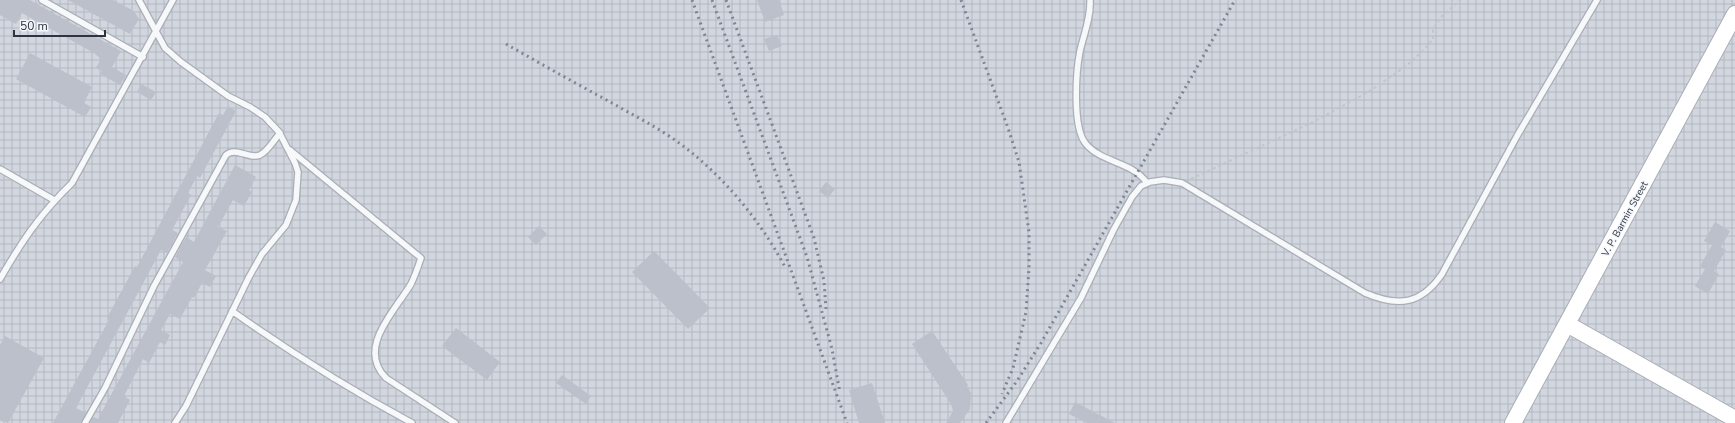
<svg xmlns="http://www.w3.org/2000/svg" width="1735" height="423" font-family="'Nunito Sans',sans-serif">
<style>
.industrial{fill:url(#industrial-grid)}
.building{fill:#bbc0ca}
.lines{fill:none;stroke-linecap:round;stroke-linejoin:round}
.lane-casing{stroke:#a9aeb7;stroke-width:8}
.secondary-casing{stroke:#a9aeb7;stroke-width:18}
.path{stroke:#c2c5cb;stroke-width:2;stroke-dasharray:3 3;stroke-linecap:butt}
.lane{stroke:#f7f8fa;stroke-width:5.5}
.secondary{stroke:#fff;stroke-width:16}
.rail{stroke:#7d8696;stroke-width:3;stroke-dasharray:2 4;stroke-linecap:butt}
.labels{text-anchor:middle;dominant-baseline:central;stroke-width:3;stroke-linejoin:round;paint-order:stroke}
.street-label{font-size:10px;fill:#2b3445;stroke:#f4f6f9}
</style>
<defs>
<pattern id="industrial-grid" width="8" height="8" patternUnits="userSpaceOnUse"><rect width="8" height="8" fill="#d2d6de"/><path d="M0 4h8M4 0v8" fill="none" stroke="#b4b8c0"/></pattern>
</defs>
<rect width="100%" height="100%" fill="#e4e7ec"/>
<path class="industrial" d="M0 0H1735V423H0Z"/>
<path class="building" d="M0 0H30L121 51 112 67 126 75 120 85 100 74 102 71 96 68 101 59 94 53 22 13 16 24 0 15Z
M68 0H113L134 11 139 19 130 34Z
M757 0H779L784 15 765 22Z
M777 35 782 46 769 51 764 39Z
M30 53 92 87 84 103 91 107 85 117 16 79Z
M141 84 156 92 151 100 137 92Z
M228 106 236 111 200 178 197 176 188 193 191 195 172 230 178 233 167 253 161 250 76 408 86 413 81 423H53L109 320 107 318 135 266 137 267 219 113 223 115Z
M235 165 256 177 249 190 252 192 244 206 233 200 218 227 227 231 205 270 216 276 210 287 202 283 194 298 192 297 180 319 170 314 161 330 170 335 165 345 160 342 149 363 143 359 124 396 130 400 118 423H90L93 417 98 419 183 262 175 257 186 237 194 242Z
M826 182 835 189 828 198 819 191Z
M1715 222 1730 231 1721 247 1726 250 1714 271 1719 274 1708 294 1695 286 1705 269 1700 266 1712 245 1704 241Z
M539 226 547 234 536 245 528 237Z
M654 251 710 308 688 329 632 272Z
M456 328 500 362 487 380 442 346Z
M932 331 968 385 967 386 971 393 970 409 960 423H946L953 411 951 404 912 344Z
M5 336 44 358 8 423 0 420V345Z
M562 375 591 396 586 404 556 383Z
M872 383 885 423H859L849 390Z
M1075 402 1115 423H1087L1069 414Z"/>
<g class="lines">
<defs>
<path id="lane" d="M42 0 143 57
M139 0 165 48 181 62 228 96 250 107 265 117 279 132 295 163 298 172 296 200 286 225 262 254 249 277 186 406 175 423
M1090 0C1091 17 1084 34 1080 51 1076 71 1072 128 1086 144 1102 163 1133 162 1147 183
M290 150 421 258C418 267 415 276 411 284 395 311 356 348 386 378L455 423
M0 169 54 200
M0 279C22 241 40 214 72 183L173 0
M232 311C290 352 349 389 412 423
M85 423 105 388 154 286 226 155C236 146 249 160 260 155 268 151 274 140 280 133
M1006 423 1081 298 1114 229 1132 197 1141 186 1150 182 1164 180 1182 183 1365 293C1398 307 1421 305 1442 274L1517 136 1597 0"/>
<path id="secondary" d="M1567 324 1735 419
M1513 423 1735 14"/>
</defs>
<use href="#lane" class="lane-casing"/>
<use href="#secondary" class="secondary-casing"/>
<path class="path" d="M1191 179 1315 121 1370 91 1406 66 1423 51 1433 39V30L1441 17 1460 0"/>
<use href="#lane" class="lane"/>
<use href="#secondary" class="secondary"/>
<path class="rail" d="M692 0 847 423
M712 0 807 257 832 349 840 393
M726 0 814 238 824 281 826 309
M961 0 1008 128 1019 162 1029 232V268L1026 312 1013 368 1002 394
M506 44C541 64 577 84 612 103 633 115 655 126 675 140 720 172 759 218 785 267
M986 423 1017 381 1041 343 1235 0"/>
</g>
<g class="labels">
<g class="street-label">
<text transform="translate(1625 219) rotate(-61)">V. P. Barmin Street</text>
</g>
</g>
<path d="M14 30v6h91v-6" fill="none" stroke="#2b3445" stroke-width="2"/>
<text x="20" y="30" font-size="12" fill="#2b3445" stroke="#f4f6f9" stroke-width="3" paint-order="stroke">50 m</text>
</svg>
